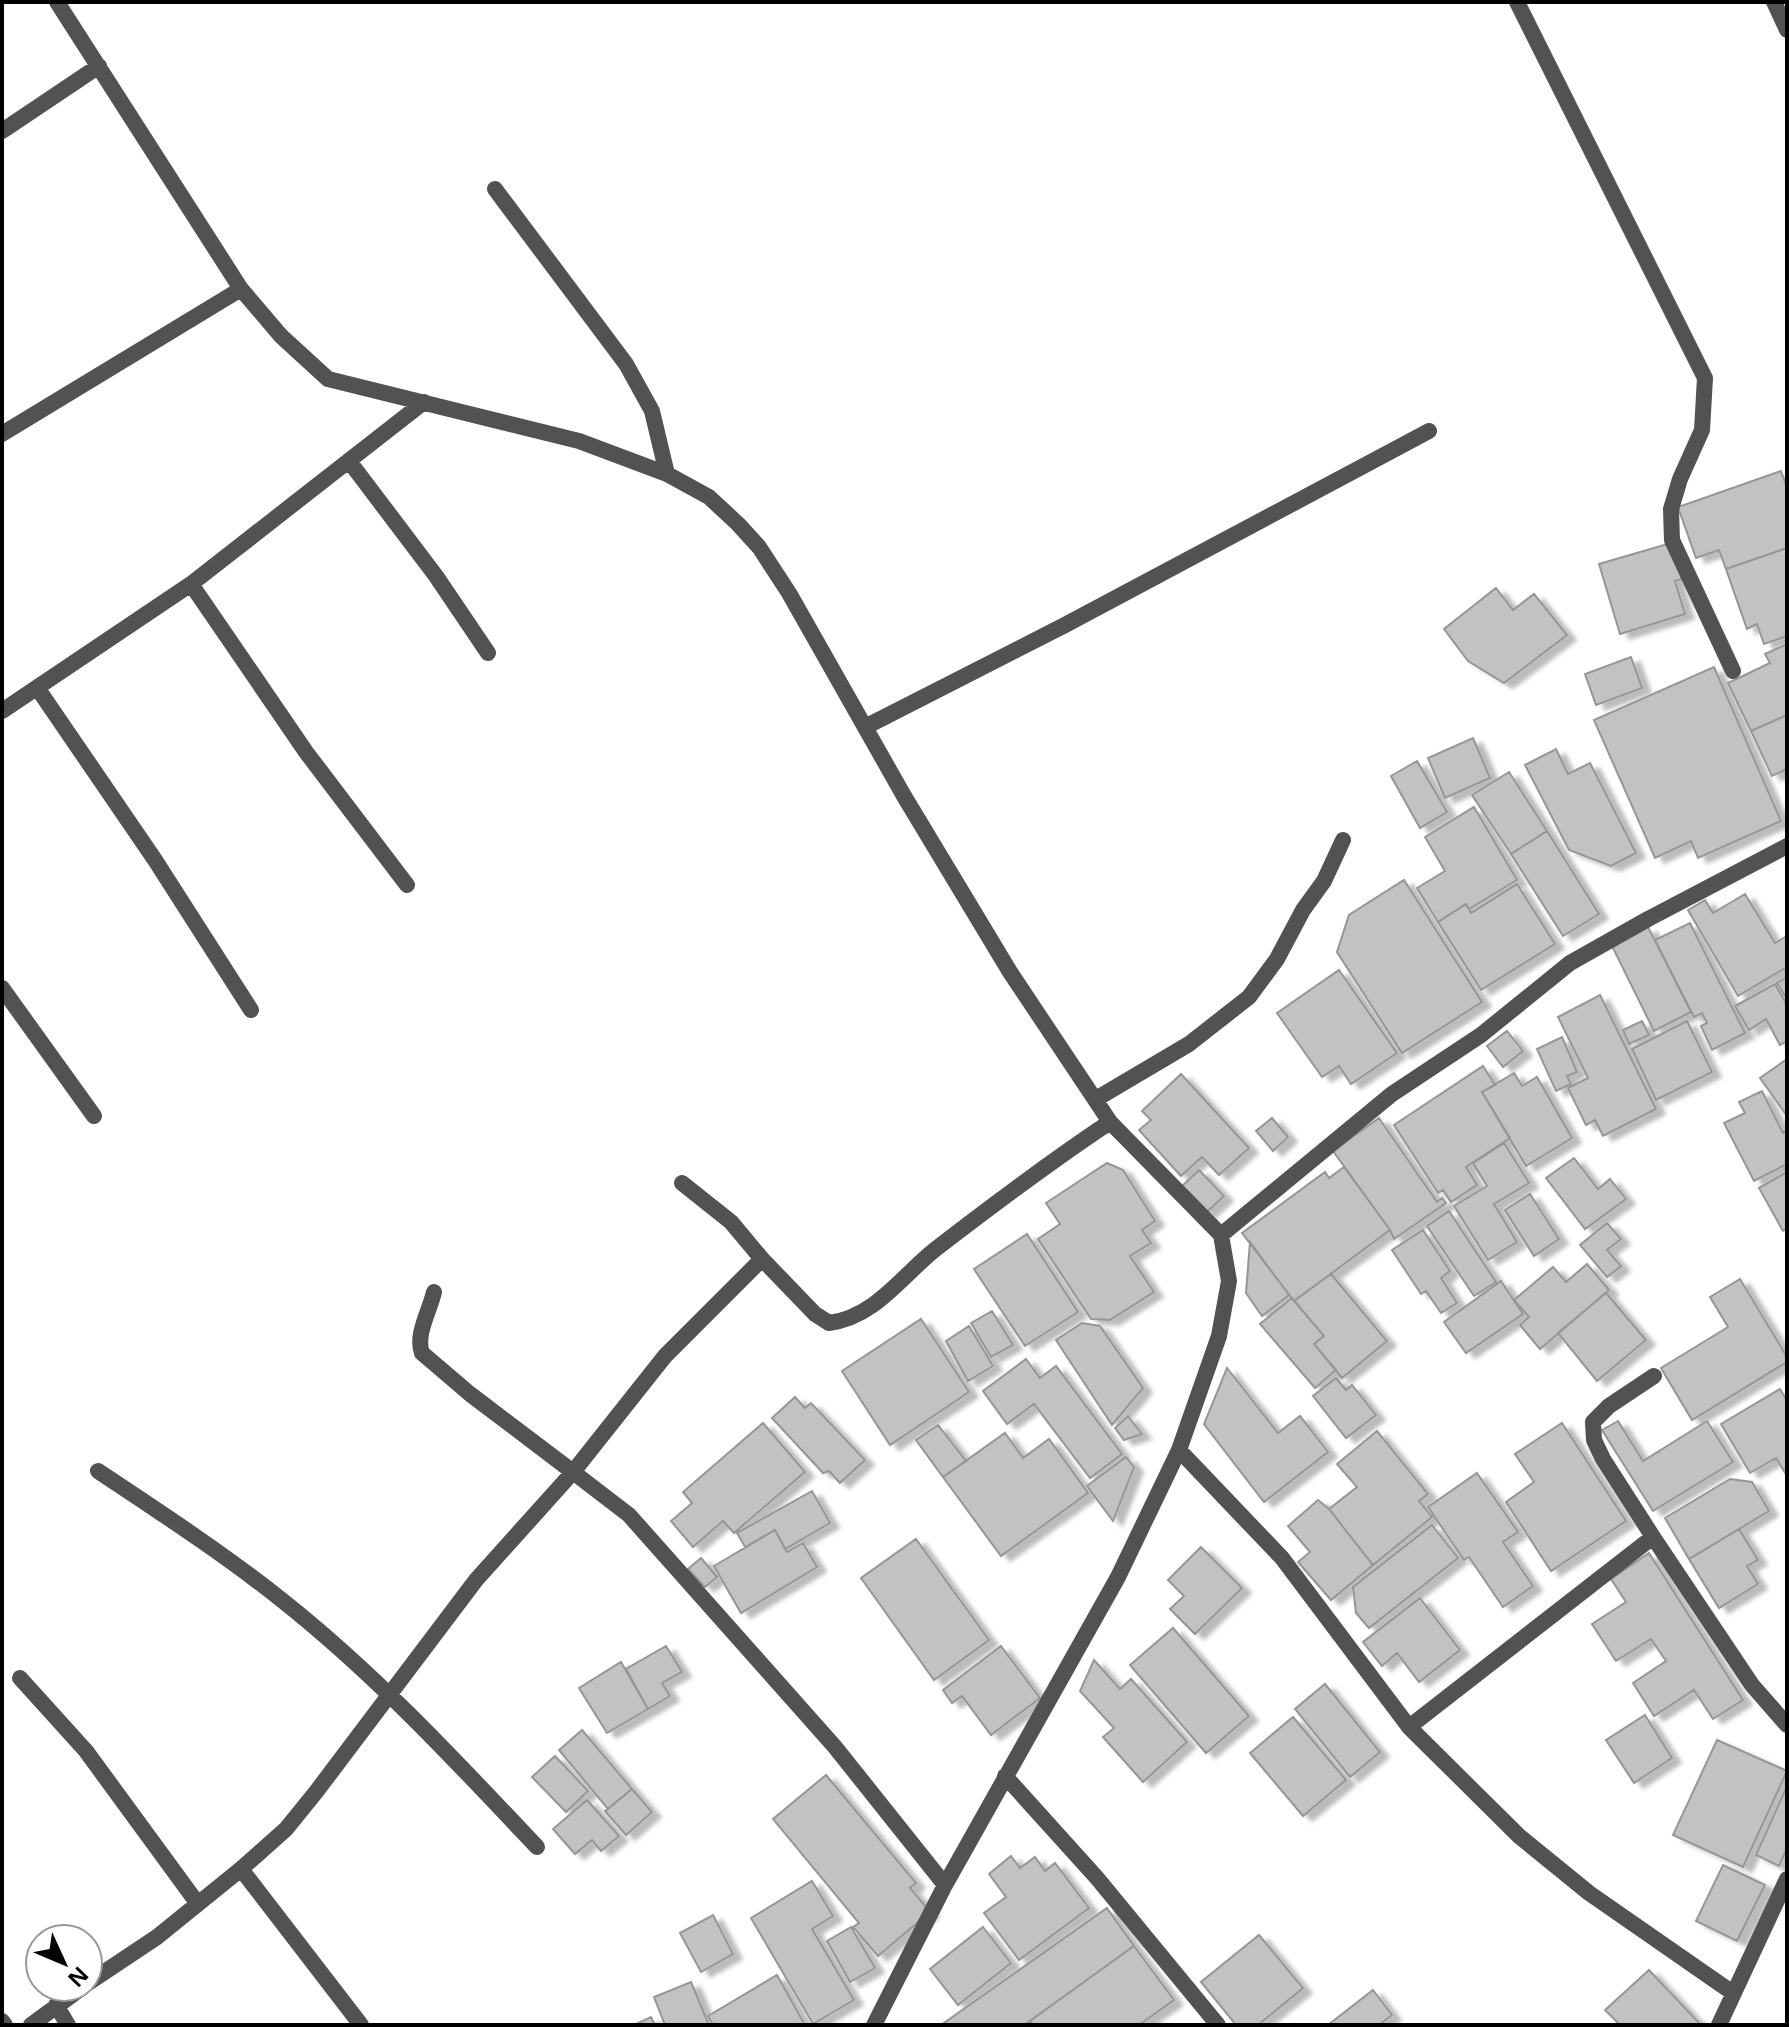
<svg xmlns="http://www.w3.org/2000/svg" width="1789" height="2027" font-family="'Noto Sans',sans-serif">
<style>
.building{fill:#c2c2c2;stroke:#969696;stroke-width:2;filter:url(#shadow)}
.lines{fill:none;stroke-linecap:round;stroke-linejoin:round}
.minor{stroke:#525252;stroke-width:16}
</style>
<defs>
<filter id="shadow"><feDropShadow dx="9" dy="5" stdDeviation="2" flood-color="#0004"/></filter>
</defs>
<rect width="100%" height="100%" fill="#fff"/>
<path class="building" d="M1781 471 1787 488V548L1726 569 1719 550 1696 558 1678 507Z
M1671 543 1682 579 1675 581 1685 614 1620 634 1599 564Z
M1787 548V636L1764 644 1757 624 1747 629 1726 569Z
M1496 588 1513 610 1534 594 1567 635 1504 683 1468 661 1444 629Z
M1787 644V715L1751 731 1728 683 1770 663 1765 654Z
M1631 657 1642 688 1596 705 1585 674Z
M1714 667 1781 821 1698 858 1691 841 1655 858 1594 720Z
M1787 715V769L1772 776 1751 731Z
M1473 738 1490 778 1445 798 1428 758Z
M1556 749 1568 774 1590 763 1636 853 1611 866 1569 850 1525 765Z
M1417 761 1447 812 1420 828 1391 776Z
M1509 772 1547 831 1511 854 1472 795Z
M1474 807 1517 880 1469 909 1466 904 1438 922 1417 888 1445 871 1425 837Z
M1547 831 1599 914 1563 936 1511 854Z
M1404 880 1482 1002 1402 1053 1337 952 1349 915Z
M1517 884 1555 944 1481 990 1438 922 1466 904 1471 913Z
M1745 894 1775 943 1787 936V967L1738 996 1688 910 1705 900 1713 913Z
M1690 923 1745 1033 1712 1050 1701 1026 1707 1023 1702 1013 1694 1017 1655 940Z
M1648 927 1691 1012 1654 1031 1612 946Z
M1339 970 1397 1053 1351 1084 1339 1066 1322 1077 1277 1013Z
M1787 977V999L1777 983Z
M1775 984 1787 1005V1041L1780 1045 1766 1019 1749 1030 1735 1006Z
M1600 995 1656 1109 1603 1136 1595 1120 1586 1125 1568 1088 1588 1078 1558 1017Z
M1642 1021 1649 1035 1629 1044 1623 1030Z
M1687 1021 1712 1072 1656 1100 1632 1049Z
M1507 1031 1523 1051 1503 1067 1487 1046Z
M1562 1037 1577 1072 1567 1076 1571 1084 1556 1091 1537 1049Z
M1787 1059V1116L1760 1078Z
M1483 1066 1495 1085 1482 1092 1510 1138 1466 1167 1477 1185 1451 1202 1443 1190 1438 1193 1394 1125Z
M1514 1073 1522 1086 1537 1077 1572 1138 1526 1166 1482 1092Z
M1181 1074 1249 1148 1219 1175 1202 1157 1181 1176 1139 1130 1151 1120 1142 1111Z
M1762 1091 1783 1133 1787 1130V1164L1754 1181 1724 1123 1745 1113 1739 1102Z
M1272 1118 1288 1137 1273 1151 1256 1131Z
M1379 1118 1437 1202 1442 1198 1446 1203 1394 1239 1390 1230 1333 1151Z
M1504 1143 1529 1183 1494 1204 1517 1242 1488 1260 1454 1206 1487 1186 1473 1163Z
M1574 1158 1598 1189 1610 1179 1626 1199 1585 1229 1546 1178Z
M1107 1163 1123 1170 1155 1221 1142 1230 1151 1243 1130 1256 1154 1292 1110 1320 1091 1319 1038 1239 1060 1224 1046 1203Z
M1344 1167 1390 1230 1294 1301 1242 1233 1325 1172 1329 1178Z
M1199 1170 1224 1196 1206 1213 1181 1187Z
M1787 1172V1229L1783 1231 1759 1188Z
M1530 1194 1559 1239 1534 1256 1505 1210Z
M1449 1211 1496 1282 1474 1296 1427 1226Z
M1607 1223 1621 1239 1607 1250 1621 1266 1607 1277 1580 1245Z
M1423 1230 1450 1271 1441 1278 1457 1303 1441 1313 1426 1291 1421 1294 1392 1250Z
M1027 1234 1078 1312 1025 1346 974 1269Z
M1250 1242 1289 1295 1262 1316 1246 1293Z
M1587 1264 1609 1290 1540 1349 1520 1325 1529 1317 1514 1300 1553 1267 1566 1282Z
M1331 1274 1387 1341 1342 1378 1314 1344 1324 1336 1294 1301Z
M1740 1279 1787 1357V1362L1692 1420 1661 1368 1728 1327 1710 1297Z
M1501 1281 1523 1314 1466 1353 1444 1322Z
M1606 1293 1646 1340 1597 1381 1558 1333Z
M1292 1298 1324 1336 1314 1344 1336 1370 1315 1388 1260 1324Z
M992 1311 1013 1345 991 1357 971 1323Z
M921 1319 969 1392 890 1445 842 1371Z
M1082 1323 1100 1326 1143 1388 1112 1425 1056 1340Z
M969 1326 993 1366 968 1381 946 1341Z
M1026 1359 1040 1378 1056 1366 1122 1454 1090 1478 1034 1404 1007 1424 983 1391Z
M1227 1368 1278 1433 1300 1416 1328 1452 1264 1502 1204 1424Z
M1336 1378 1346 1390 1352 1385 1376 1415 1346 1438 1313 1396Z
M1780 1389 1787 1401V1476L1776 1458 1750 1473 1721 1424Z
M795 1397 805 1408 811 1403 865 1460 840 1483 829 1471 823 1473 772 1418Z
M1128 1416 1142 1434 1124 1440 1115 1428Z
M1618 1421 1643 1461 1707 1421 1733 1462 1653 1511 1602 1430Z
M763 1423 805 1472 734 1533 723 1521 693 1547 671 1521 692 1503 683 1492Z
M1562 1423 1626 1521 1551 1571 1506 1502 1534 1482 1515 1454Z
M938 1425 966 1461 943 1477 916 1440Z
M1377 1431 1428 1494 1419 1501 1432 1517 1373 1565 1329 1509 1357 1487 1337 1464Z
M1005 1433 1023 1458 1049 1439 1088 1493 1001 1556 943 1477Z
M1126 1457 1134 1467 1113 1521 1087 1486Z
M1477 1473 1518 1532 1503 1542 1533 1586 1503 1607 1469 1557 1464 1560 1428 1507Z
M1730 1479 1752 1482 1769 1511 1689 1559 1665 1518Z
M812 1491 830 1523 785 1549 775 1530 745 1547 737 1533Z
M1318 1500 1329 1509 1373 1565 1331 1600 1298 1562 1310 1552 1288 1526Z
M1432 1525 1458 1558 1369 1628 1356 1613 1353 1587Z
M1739 1529 1758 1560 1747 1566 1758 1584 1719 1608 1689 1559Z
M775 1530 787 1552 803 1543 817 1567 741 1613 714 1566Z
M916 1539 989 1640 934 1680 861 1578Z
M1201 1547 1242 1588 1195 1634 1170 1609 1184 1596 1168 1580Z
M1649 1553 1743 1700 1713 1719 1694 1690 1654 1716 1633 1683 1666 1661 1651 1639 1616 1661 1592 1624 1626 1602 1611 1579Z
M701 1558 717 1577 705 1587 688 1569Z
M1420 1598 1460 1650 1419 1682 1397 1653 1382 1666 1363 1642Z
M1173 1628 1249 1716 1206 1753 1130 1665Z
M666 1646 682 1672 662 1683 670 1696 648 1709 626 1669Z
M1001 1646 1040 1698 991 1735 962 1696 952 1703 943 1690Z
M1094 1660 1120 1689 1131 1679 1187 1742 1143 1782 1103 1737 1114 1728 1080 1691Z
M621 1662 648 1709 607 1733 579 1688Z
M1325 1684 1380 1752 1350 1777 1295 1709Z
M1645 1715 1672 1758 1634 1783 1606 1740Z
M1293 1717 1346 1780 1303 1816 1250 1753Z
M582 1730 632 1789 608 1809 559 1750Z
M1717 1740 1787 1771 1743 1867 1673 1835Z
M555 1756 588 1791 566 1812 532 1777Z
M826 1775 916 1883 910 1888 930 1912 878 1956 853 1927 859 1923 773 1819Z
M1787 1786V1848L1779 1866 1756 1855Z
M632 1789 652 1812 626 1835 605 1811Z
M587 1800 619 1836 601 1851 592 1840 575 1854 553 1829Z
M1011 1856 1020 1868 1035 1857 1045 1871 1055 1863 1089 1908 1019 1960 984 1913 1006 1897 989 1874Z
M1723 1865 1765 1885 1737 1941 1696 1921Z
M812 1881 833 1916 812 1929 854 2000 813 2024 751 1918Z
M1107 1908 1134 1946 1024 2025H941Z
M713 1915 733 1954 701 1972 680 1933Z
M851 1927 875 1968 850 1982 827 1941Z
M983 1927 1011 1963 958 2005 930 1969Z
M1259 1935 1303 1988 1258 2025H1236L1201 1982Z
M1134 1946 1174 2000 1139 2025H1033L1030 2021Z
M1649 1970 1701 2025H1620L1605 2010Z
M777 1975 805 2025H713L708 2016Z
M691 1982 709 2025H665L654 1997Z
M1373 1990 1392 2015 1379 2025H1328Z
M651 2017 655 2025H634Z"/>
<g class="lines">
<path class="minor" d="M57 2 241 289 281 336 328 379 579 441 667 474 709 497 738 524 759 547 789 593 904 796 1010 972 1110 1122 1221 1235 1229 1281 1219 1336 1179 1450 1118 1577 945 1885 874 2025
M1517 2 1705 378 1702 430 1680 479 1671 509 1672 540 1733 671
M1774 2 1787 30
M2 131 99 66
M495 189 626 364 652 411 667 474
M2 434 241 289
M349 461 436 576 488 653
M191 584 306 752 407 885
M38 689 155 860 251 1010
M2 711 191 584 424 402
M865 727 1065 625 1429 431
M2 988 94 1116
M1096 1099 1189 1044 1249 997 1277 959 1303 910 1324 881 1343 840
M682 1183 731 1222 762 1259 665 1356 573 1472 629 1515 835 1747 945 1885
M1221 1235 1392 1094 1481 1035 1570 963 1648 919 1787 846
M762 1259 815 1314 829 1323C876 1317 902 1275 937 1248 994 1204 1050 1162 1110 1122
M1654 1376 1609 1406 1593 1422 1594 1440 1603 1459 1653 1537 1752 1685 1787 1725
M1179 1450 1282 1558 1409 1727 1519 1836 1589 1893 1733 1993
M98 1471C161 1513 224 1554 283 1601 375 1674 456 1761 537 1847
M20 1678 86 1751 198 1904
M1409 1727 1653 1537
M1005 1776 1097 1878 1218 2025
M241 1869 361 2025
M88 1983 157 1937 241 1869 286 1829 316 1792 476 1580 573 1472 470 1394 422 1353C415 1335 430 1310 434 1292
M56 2005 68 2025
M2 2021 5 2025
M31 2025 83 1987
M1719 2025 1787 1879"/>
</g>
<rect width="1789" height="2027" fill="none" stroke="#000000" stroke-width="8"/>
<g transform="translate(64 1963) rotate(134)"><circle r="38" fill="#ffffff" stroke="#999999" stroke-width="2"/>
<path d="M0-6L14 30L0 20L-14 30Z" fill="#000000"/>
<text y="-12" font-size="22" font-weight="bold" text-anchor="middle" fill="#000000">N</text>
</g>
</svg>
